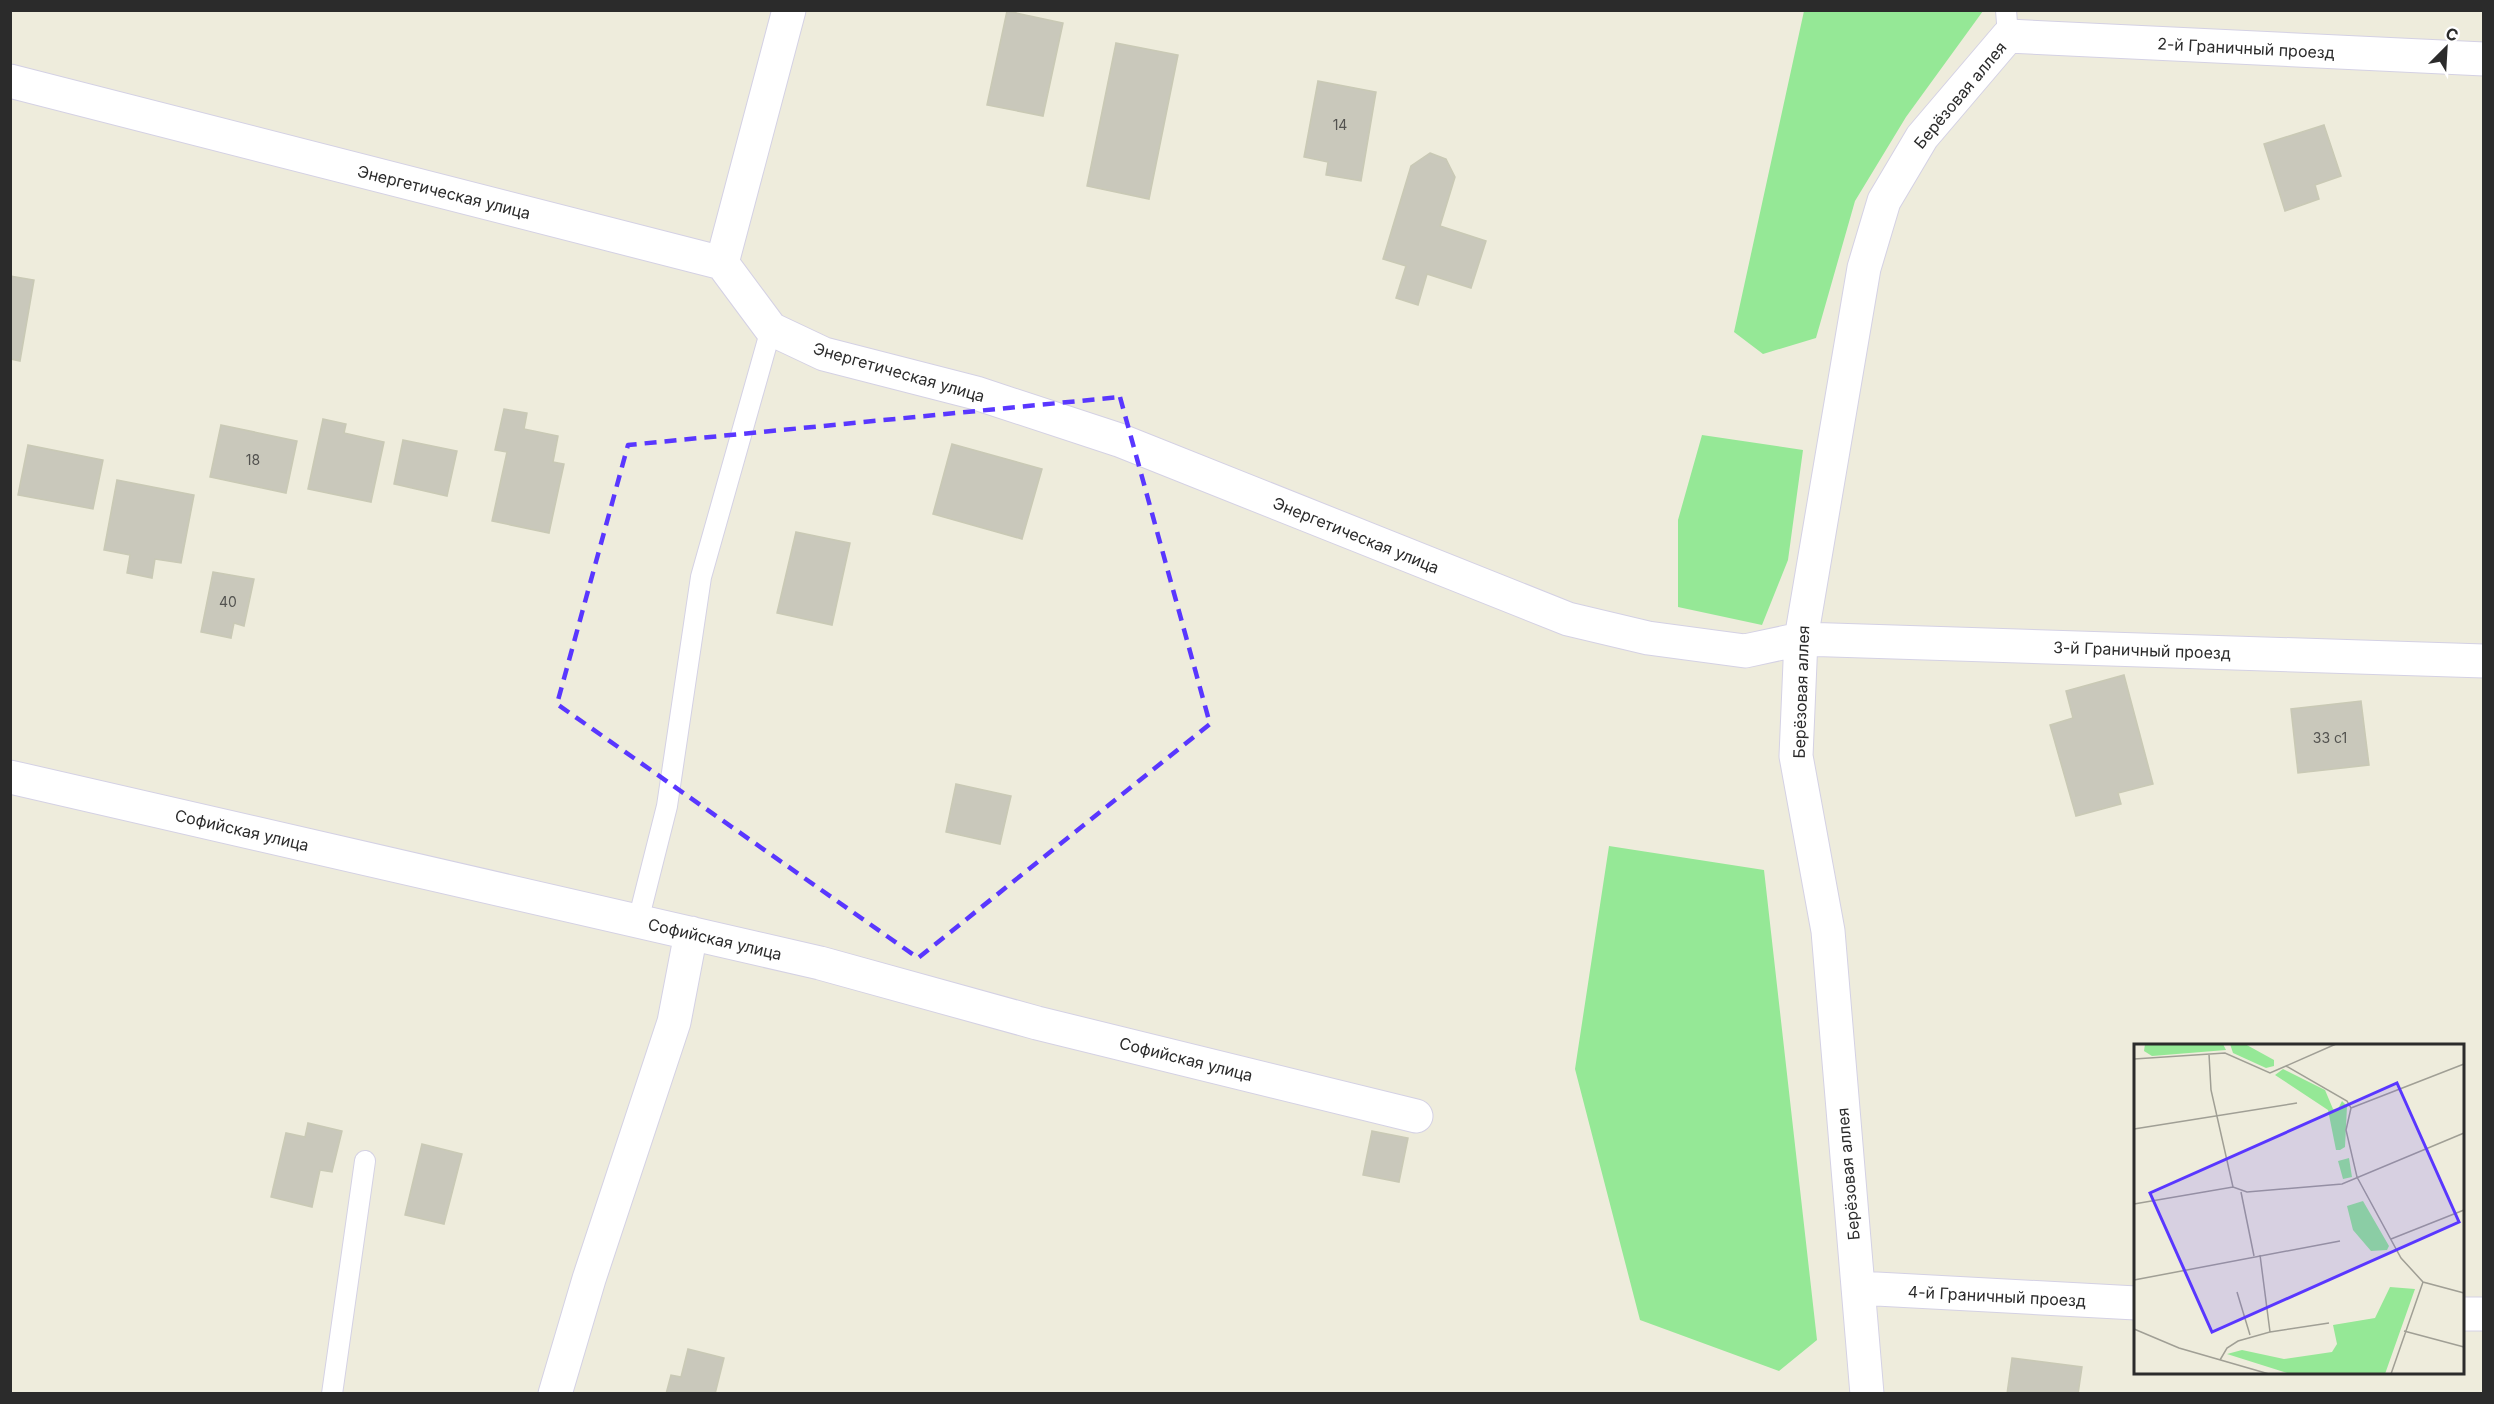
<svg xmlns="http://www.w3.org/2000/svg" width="2494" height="1404" font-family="Inter,sans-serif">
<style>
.green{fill:#95e896}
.building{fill:#c9c8bb;stroke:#c9c9b5;stroke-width:1.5}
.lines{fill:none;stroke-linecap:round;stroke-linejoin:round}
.lane-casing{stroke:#d4d1e4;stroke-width:22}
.street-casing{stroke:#d4d1e4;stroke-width:35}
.lane{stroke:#fff;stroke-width:20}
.street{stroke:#fff;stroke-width:33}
.marked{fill:none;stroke:#5937ff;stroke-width:4.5;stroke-dasharray:12 8;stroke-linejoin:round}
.labels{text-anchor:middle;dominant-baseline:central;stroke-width:6;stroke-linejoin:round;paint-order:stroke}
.number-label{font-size:14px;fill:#52524f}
.street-label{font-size:16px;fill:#2b2b2b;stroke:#fff}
.inset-road{fill:none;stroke:#a09f95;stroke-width:1.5}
.view{fill:#5937ff;fill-opacity:0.15;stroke:#5937ff;stroke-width:3}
.inset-edge{fill:none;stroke:#2b2b2b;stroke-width:3}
</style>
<rect width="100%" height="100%" fill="#eeecdc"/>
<path class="green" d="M1804 11H1983L1906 117 1855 201 1816 338 1763 354 1734 332Z
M1702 435 1803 450 1788 560 1762 625 1678 607V520Z
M1609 846 1764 870 1817 1340 1779 1371 1640 1320 1575 1069Z"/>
<path class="building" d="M1007 11 1063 23 1043 116 987 105Z
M1116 43 1178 55 1149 199 1087 186Z
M1318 81 1376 92 1361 181 1326 175 1328 162 1304 157Z
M2324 125 2341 176 2315 185 2319 199 2285 211 2264 144Z
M1430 153 1446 159 1455 177 1440 226 1486 241 1471 288 1427 274 1418 305 1396 298 1406 266 1383 259 1411 166Z
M10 276 34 280 20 361 10 359Z
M504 409 527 413 524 429 558 436 553 462 564 464 549 533 492 521 507 452 495 450Z
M323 419 346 424 344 433 384 442 371 502 308 489Z
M221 425 297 441 286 493 210 477Z
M403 440 457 451 447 496 394 484Z
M952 444 1042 469 1022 539 933 514Z
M28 445 103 460 93 509 18 495Z
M117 480 194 495 181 563 155 559 152 578 127 573 130 555 104 550Z
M796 532 850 543 832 625 777 613Z
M213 572 254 579 244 626 234 623 231 638 201 632Z
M2124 675 2153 784 2118 793 2121 804 2076 816 2050 725 2073 718 2066 691Z
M2361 701 2369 765 2298 773 2291 709Z
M956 784 1011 796 1000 844 946 832Z
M308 1123 342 1131 332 1172 320 1170 312 1207 271 1197 286 1133 305 1137Z
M1372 1131 1408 1138 1399 1182 1363 1175Z
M422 1144 462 1154 444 1224 405 1215Z
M688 1349 724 1358 715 1394H666L671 1375 681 1377Z
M2012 1358 2082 1367 2078 1394H2007Z"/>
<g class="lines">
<defs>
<path id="lane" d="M2006 10 2008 36
M638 921 667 806 701 577 771 329
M332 1394 365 1161"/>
<path id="street" d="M10 81 722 263 771 329 824 354 976 393 1119 440 1568 619 1648 638 1745 651 1801 639 2484 661
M722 263 789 10
M10 777 820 963 1037 1023 1416 1116
M1858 1288 2136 1303
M2462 1314H2484
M555 1394 589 1279 674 1022 691 933
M1867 1394 1828 931 1796 756 1801 639 1864 268 1884 201 1922 137 2008 36 2484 59"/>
</defs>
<use href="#lane" class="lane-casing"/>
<use href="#street" class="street-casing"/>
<use href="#lane" class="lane"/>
<use href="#street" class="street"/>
</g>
<path class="marked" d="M1120 397 1210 724 918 958 557 704 628 445Z"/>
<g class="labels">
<g class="number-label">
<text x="1340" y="124">14</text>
<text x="253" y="459">18</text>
<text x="228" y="601">40</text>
<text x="2330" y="737">33 с1</text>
</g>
<g class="street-label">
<text transform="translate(2246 48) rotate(3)">2-й Граничный проезд</text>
<text transform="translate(1960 95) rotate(-50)">Берёзовая аллея</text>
<text transform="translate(444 192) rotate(14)">Энергетическая улица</text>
<text transform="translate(899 372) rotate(16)">Энергетическая улица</text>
<text transform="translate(1356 535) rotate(22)">Энергетическая улица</text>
<text transform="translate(2142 650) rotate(2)">3-й Граничный проезд</text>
<text transform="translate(1801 692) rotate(-88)">Берёзовая аллея</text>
<text transform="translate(242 830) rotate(13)">Софийская улица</text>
<text transform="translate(715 939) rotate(13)">Софийская улица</text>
<text transform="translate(1186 1059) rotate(14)">Софийская улица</text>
<text transform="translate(1848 1174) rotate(-95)">Берёзовая аллея</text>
<text transform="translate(1997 1296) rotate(3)">4-й Граничный проезд</text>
</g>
</g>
<g transform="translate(2134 1044)">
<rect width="330" height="330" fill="#eeecdc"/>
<path d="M11 0H89L92 6 18 12 10 7ZM96 0H111L140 16V22L132 24 99 9ZM149 25 191 46 199 65 203 67 208 57 213 62 211 103 206 106H202L194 66 141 31ZM215 114 218 133 209 135 204 117ZM229 157 255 202 253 206 237 207 219 186 213 162ZM256 243 281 245 251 330H156L93 310 108 306 150 315 198 308 203 300 199 281 241 274Z" fill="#95e896"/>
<path class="inset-road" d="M75 10 77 46 99 143M0 15 91 9 136 29 202 0M152 22 213 57 217 64M217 64 212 86 223 133 267 214 289 238 330 249M217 64 330 20M0 85 163 59M107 148 120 212M0 160 99 143 113 148 208 140 330 89M257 195 330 166M0 236 206 197M103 248 116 291M0 285 45 304 135 330M270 287 330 303M136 288 195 279M86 316 93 304 104 297 136 288 126 211M257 330 289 238"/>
<path class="view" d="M263 39 325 178 78 288 16 149Z"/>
<rect width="330" height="330" class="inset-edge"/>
</g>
<rect width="2494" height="1404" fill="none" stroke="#2b2b2b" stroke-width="24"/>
<g transform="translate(2446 48) rotate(24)" stroke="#ffffff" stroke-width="4.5" paint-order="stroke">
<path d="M0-4.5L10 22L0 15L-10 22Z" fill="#2b2b2b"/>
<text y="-9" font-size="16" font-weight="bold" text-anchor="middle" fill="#2b2b2b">С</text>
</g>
</svg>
